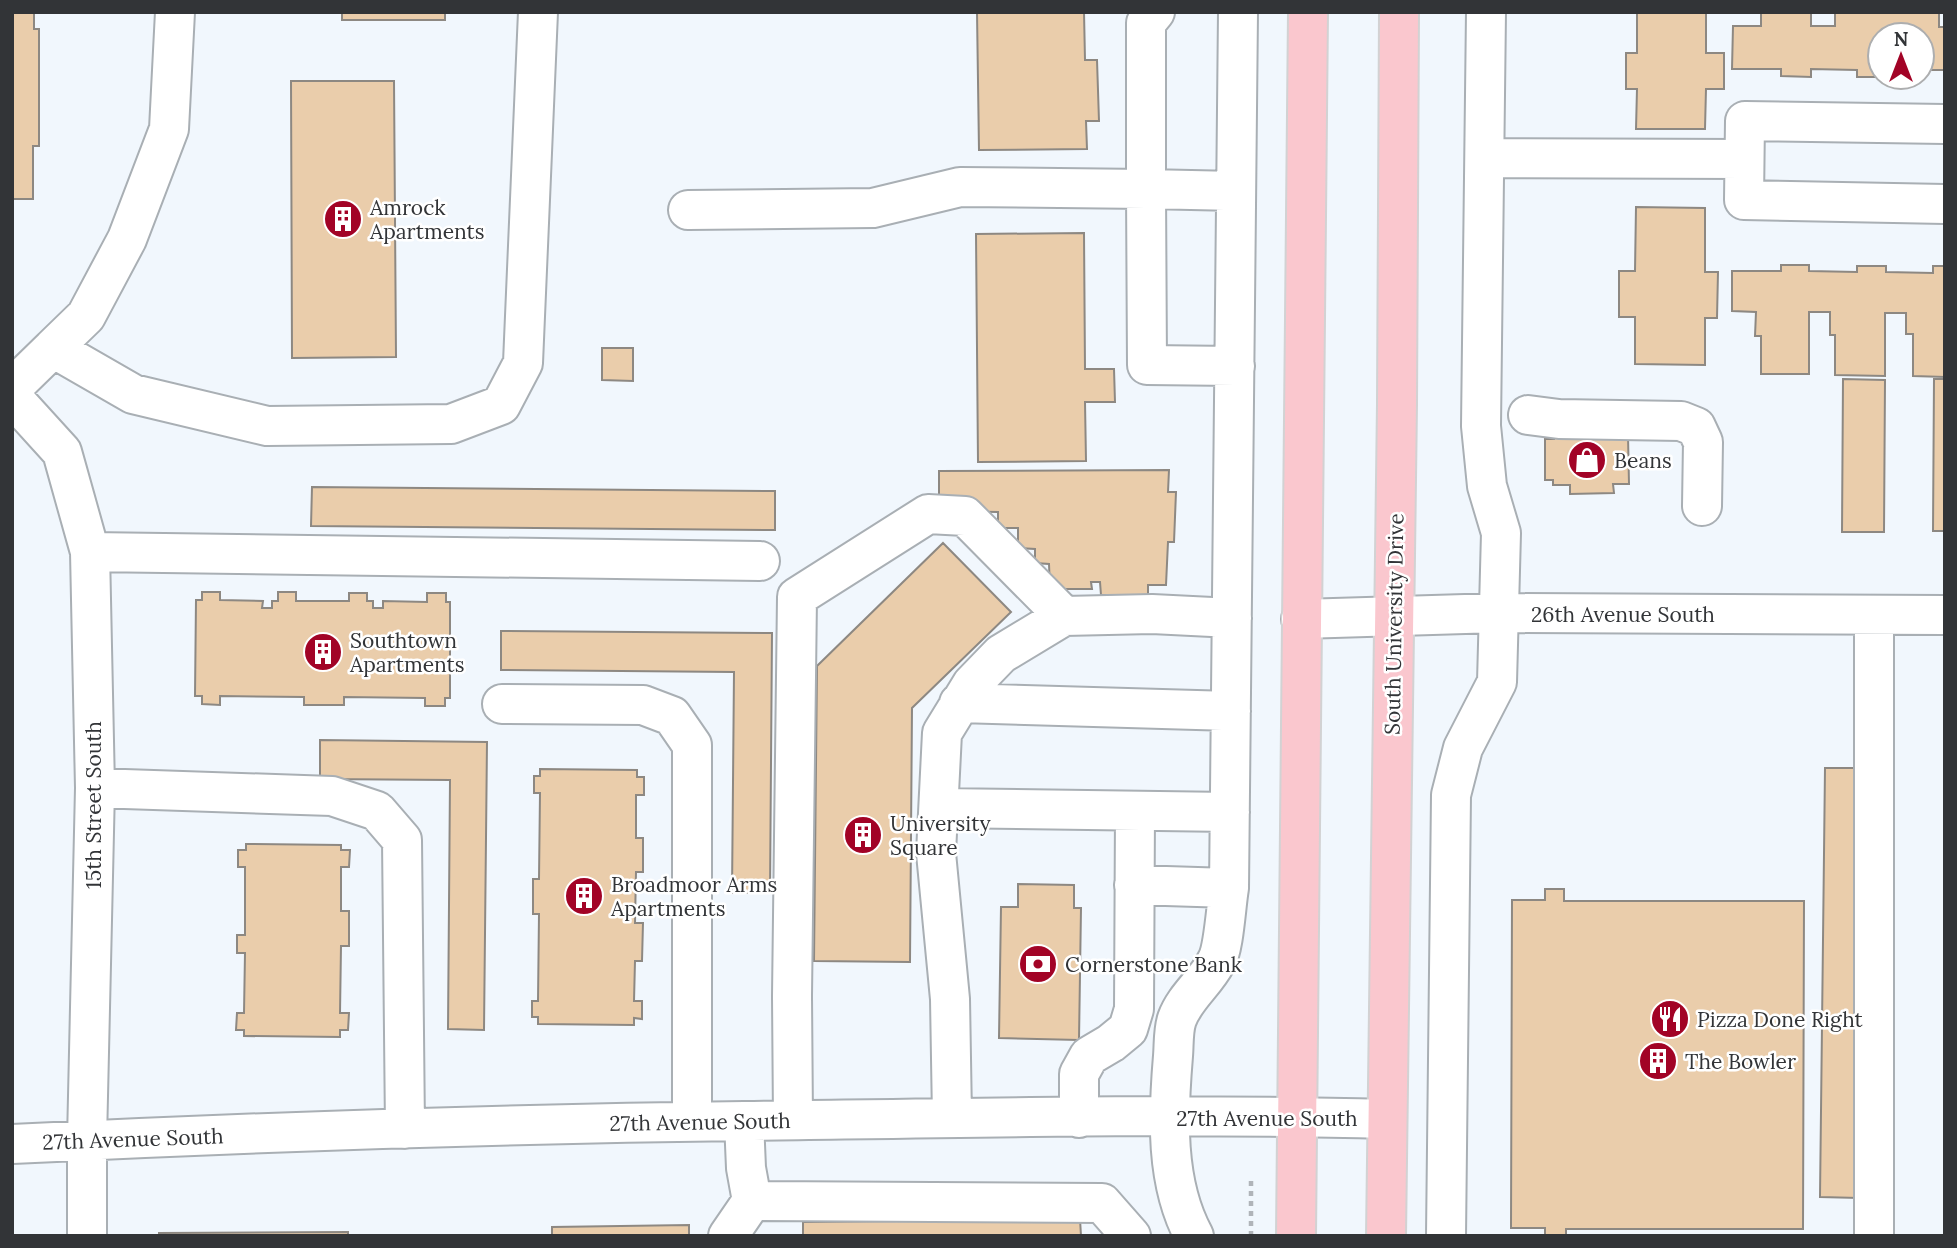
<svg xmlns="http://www.w3.org/2000/svg" width="1957" height="1248" font-family="Lora,serif">
<style>
.building{fill:#eacdab;stroke:#8d8882;stroke-width:2}
.lines{fill:none;stroke-linecap:round;stroke-linejoin:round}
.minor-casing{stroke:#a9afb4;stroke-width:42}
.major-casing{stroke:#d2d2d3;stroke-width:42}
.path{stroke:#b0b4b9;stroke-width:4.5;stroke-dasharray:5 5;stroke-linecap:butt}
.minor{stroke:#fff;stroke-width:38}
.major{stroke:#fac7ce;stroke-width:38}
.labels{text-anchor:middle;dominant-baseline:central;stroke-width:5;stroke-linejoin:round;paint-order:stroke}
.poi-label{font-size:21px;fill:#323437;stroke:#fff;text-anchor:start}
.street-label{font-size:21px;fill:#323437;stroke:#fff}
</style>
<rect width="100%" height="100%" fill="#f1f7fd"/>
<path class="building" d="M12 12H34V29H39V146H33V199H12Z
M342 12H445V20H342Z
M977 12H1084L1085 60H1097L1099 121H1086L1087 149 979 150Z
M1637 12H1706V53H1724V89H1706L1705 129H1636L1637 89H1626V53H1637Z
M1761 12H1811V26H1835V12H1939V27H1945V70H1922V35H1880V77H1857V70L1811 69V77L1781 76V69H1732L1733 26H1761Z
M291 81H394L396 357 292 358Z
M1636 207 1705 208V272H1718L1717 318H1705V365L1635 364V317H1619V271H1635Z
M1084 233 1085 369H1114L1115 402H1085L1086 461 978 462 976 234Z
M1781 265H1809V271L1857 272V266H1886V272L1933 273V266H1945V377L1913 376V334H1906V313H1885V376L1835 375V335H1830V312H1809V374H1761V336H1755L1756 312 1732 311V271H1781Z
M602 348H633V381L602 380Z
M1843 379 1885 380 1884 532H1842Z
M1934 379H1945V531H1933Z
M1554 434 1628 435 1629 484H1613L1614 493 1570 494V485H1553V480H1545V439H1554Z
M1169 470 1168 492H1176L1174 542H1168L1166 585H1148V595H1101L1100 582H1091L1092 589H1050L1049 564 1035 563V549L1018 548V528H998V512L939 511V471Z
M312 487 775 491V530L311 526Z
M943 543 1011 612 912 708 910 962 814 961 817 666Z
M202 592H220V600L263 601 262 608H272V601H278V592H296V601H349V593H367V601H373V608H383V601L427 602V593H446V602H450V698H445V706H425V698L344 697V705H304V697L220 696V705L202 704V696H195L196 600H202Z
M501 631 772 633 770 893H732L734 672 501 670Z
M320 740 487 742 484 1030 448 1029 450 780 320 779Z
M1825 768H1864L1859 1198 1820 1197Z
M540 769 637 770V777H644V795H636V838H643V872H636L635 923H643L642 961H635L634 1001H642V1019L634 1018V1025L538 1024V1017H532V1001H538L539 914H533V879H539L540 793H534V776H540Z
M246 844 341 845V850H350L349 867H341V911H349V946H341L340 1013H349L348 1030H340V1037L244 1036V1030H236L237 1013H244L245 953H237V935H245V867H238V850H246Z
M1018 884 1074 885V908H1081L1079 1040 999 1038 1001 907H1018Z
M1545 889H1564V901H1804L1803 1229H1566V1236H1545V1228H1511L1512 900H1545Z
M1080 1219 1081 1236H803V1222Z
M689 1225V1236H552V1227Z
M348 1232V1236H159V1233Z"/>
<g class="lines">
<defs>
<path id="minor" d="M1155 12 1146 23V189L1236 191
M1945 124 1745 121 1744 200 1945 204
M1485 158 1744 159
M688 210 873 208 960 187 1146 189 1147 365 1235 366
M53 348 86 316 127 239 169 129 175 12
M12 388 53 348 133 394 267 426 451 424 501 405 523 363 538 12
M12 397 62 452 90 552 95 788 87 1140V1236
M1528 415 1559 419 1681 421 1696 427 1703 442 1702 506
M90 552 760 561
M1301 619 1498 613 1945 615
M959 703 1231 711
M502 704 643 705 672 716 692 745V1121
M95 788 332 796 377 811 402 840 405 1129
M939 808 1230 812
M1134 885 1229 888
M952 1117 950 999 936 853 942 733 972 684 1001 654 1064 616 1152 614 1232 618
M1079 1118V1074L1089 1056 1111 1043 1128 1029 1134 1009 1135 811
M793 1120 792 996 797 597 928 514 965 516 1064 616
M744 1121 746 1168 752 1201 1102 1203 1131 1236
M12 1144C256 1132 500 1124 745 1121 959 1118 1173 1113 1387 1119
M728 1236 752 1201
M1194 1236C1165 1183 1168 1115 1173 1056 1174 1045 1173 1030 1177 1019 1185 997 1205 983 1216 962 1224 949 1226 905 1229 888L1238 12
M1446 1236 1451 795 1463 748 1497 682 1501 533 1487 486 1481 426 1486 12
M1874 1236V615"/>
<path id="major" d="M1296 1236 1308 12
M1386 1236 1397 404 1399 12"/>
</defs>
<use href="#minor" class="minor-casing"/>
<use href="#major" class="major-casing"/>
<path class="path" d="M1251 1236V1180"/>
<use href="#minor" class="minor"/>
<use href="#major" class="major"/>
</g>
<defs>
<symbol id="building-disc" viewBox="-11 -11 22 22"><circle r="9.5" fill="#a20326" stroke="#fff"/><path d="M-4-6H4V6H1V3H-1V6H-4ZM-2.5-4.3h1.7v1.8h-1.7ZM.8-4.3h1.7v1.8H.8ZM-2.5-1h1.7V.8h-1.7ZM.8-1h1.7V.8H.8Z" fill="#fff"/></symbol>
<symbol id="shop-disc" viewBox="-11 -11 22 22"><circle r="9.5" fill="#a20326" stroke="#fff"/><path d="M-5-2.5h2.3a2.7 3.5 0 0 1 5.4 0H5L5.5 6h-11ZM-1.5-2.5h3a1.5 2.3 0 0 0-3 0Z" fill="#fff"/></symbol>
<symbol id="bank-disc" viewBox="-11 -11 22 22"><circle r="9.5" fill="#a20326" stroke="#fff"/><path d="M-6-4H6V4H-6ZM0-2.3a2.3 2.3 0 1 0 0 4.6a2.3 2.3 0 1 0 0-4.6Z" fill="#fff"/></symbol>
<symbol id="restaurant-disc" viewBox="-11 -11 22 22"><circle r="9.5" fill="#a20326" stroke="#fff"/><path d="M-5-6h1v4h1v-4h1v4h1v-4h1v5L-1.5 .5V6h-2V.5L-5-1ZM5-6V6H3V1.5H1.5Q1.5-4 5-6Z" fill="#fff"/></symbol>
</defs>
<g fill-rule="evenodd">
<use href="#building-disc" x="321" y="197" width="44" height="44"/>
<use href="#shop-disc" x="1565" y="438" width="44" height="44"/>
<use href="#building-disc" x="301" y="630" width="44" height="44"/>
<use href="#building-disc" x="841" y="813" width="44" height="44"/>
<use href="#building-disc" x="562" y="874" width="44" height="44"/>
<use href="#bank-disc" x="1016" y="942" width="44" height="44"/>
<use href="#restaurant-disc" x="1648" y="997" width="44" height="44"/>
<use href="#building-disc" x="1636" y="1039" width="44" height="44"/>
</g>
<g class="labels">
<g class="poi-label">
<text x="370" y="207">Amrock<tspan x="370" dy="24">Apartments</tspan></text>
<text x="1614" y="460">Beans</text>
<text x="350" y="640">Southtown<tspan x="350" dy="24">Apartments</tspan></text>
<text x="890" y="823">University<tspan x="890" dy="24">Square</tspan></text>
<text x="611" y="884">Broadmoor Arms<tspan x="611" dy="24">Apartments</tspan></text>
<text x="1065" y="964">Cornerstone Bank</text>
<text x="1697" y="1019">Pizza Done Right</text>
<text x="1685" y="1061">The Bowler</text>
</g>
<g class="street-label">
<text x="1623" y="614">26th Avenue South</text>
<text transform="translate(1394 624) rotate(-89)">South University Drive</text>
<text transform="translate(93 805) rotate(-90)">15th Street South</text>
<text x="1267" y="1118">27th Avenue South</text>
<text transform="translate(700 1122) rotate(-1)">27th Avenue South</text>
<text transform="translate(133 1139) rotate(-2)">27th Avenue South</text>
</g>
</g>
<rect width="1957" height="1248" fill="none" stroke="#323437" stroke-width="28"/>
<g transform="translate(1901 56)"><circle r="33" fill="#ffffff" stroke="#adaeaf" stroke-width="2"/>
<path d="M0-5L12 26L0 18L-12 26Z" fill="#a20326"/>
<text y="-10" font-size="19" font-weight="bold" text-anchor="middle" fill="#323437">N</text>
</g>
</svg>
